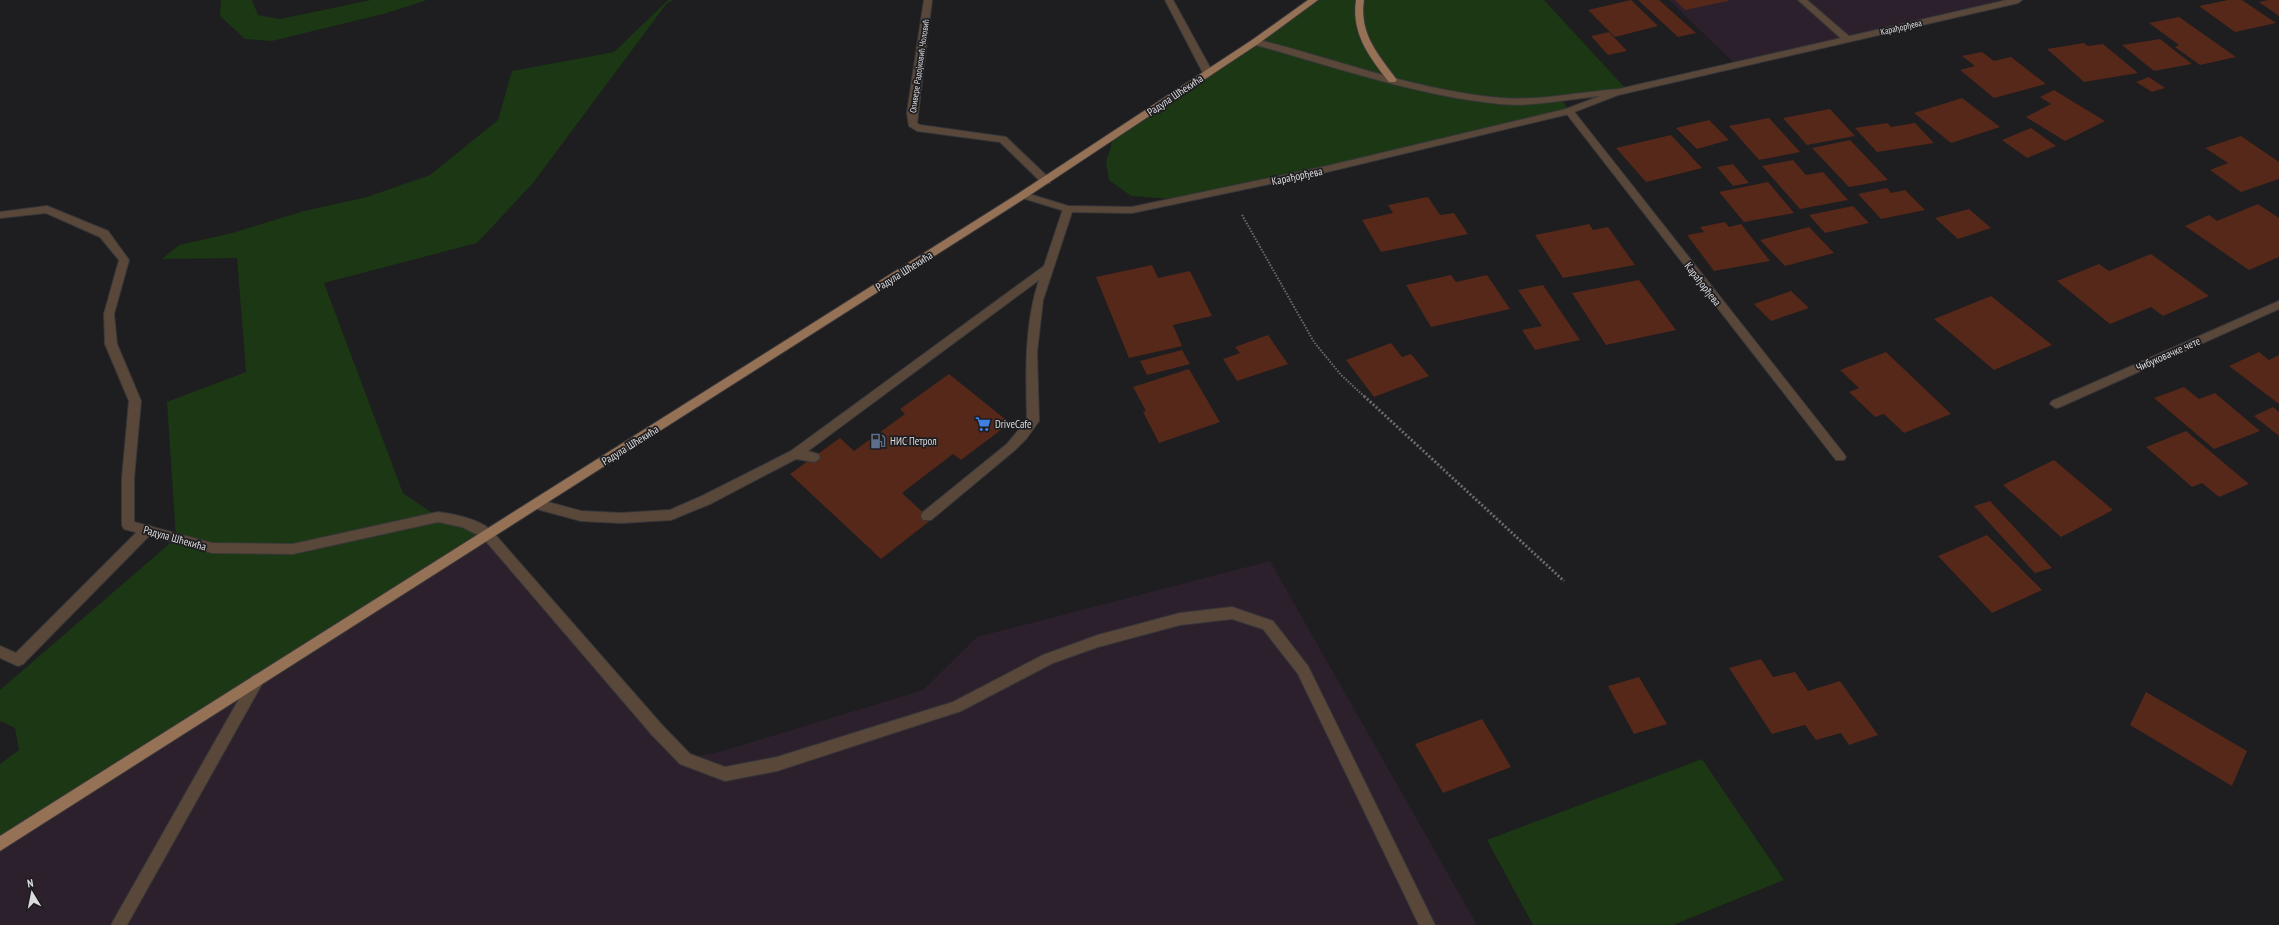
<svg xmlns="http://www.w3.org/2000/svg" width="2279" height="925" font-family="'PT Sans Narrow',sans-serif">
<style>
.industrial{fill:#2c202c}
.green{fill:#1b3713}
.building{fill:#552819}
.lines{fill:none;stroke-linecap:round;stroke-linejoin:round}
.service-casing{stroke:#38373a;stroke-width:2}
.minor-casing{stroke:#38373a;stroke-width:2}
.tertiary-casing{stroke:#38373a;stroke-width:2}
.primary-casing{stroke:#38373a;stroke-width:2}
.path-far1{stroke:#6b6a6d;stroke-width:2;stroke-dasharray:1.5 1.5;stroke-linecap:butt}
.path{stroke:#6b6a6d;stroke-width:3;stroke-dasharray:2 2;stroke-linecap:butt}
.service{fill:#59483a;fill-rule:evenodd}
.minor{fill:#59483a;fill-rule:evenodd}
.tertiary{fill:#59483a;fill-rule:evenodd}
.primary{fill:#957155;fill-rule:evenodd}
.labels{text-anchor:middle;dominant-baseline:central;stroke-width:3.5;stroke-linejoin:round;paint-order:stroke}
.far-street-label{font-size:9px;fill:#dbdadd;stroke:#1e1d20}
.street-label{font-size:11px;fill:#dbdadd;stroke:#1e1d20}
.poi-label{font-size:11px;fill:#dbdadd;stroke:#1e1d20;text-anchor:start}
</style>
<rect width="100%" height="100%" fill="#1e1d20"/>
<path class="industrial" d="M1669 0H2018L1736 65Z
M488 535 685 759 723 751 923 690 977 637 1270 561 1477 925H0V836Z"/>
<path class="green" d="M221 0H252L258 15 280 19 371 0H427L387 13 272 41 245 39 220 16Z
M668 0H674L667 3 533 183 477 243 324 283 403 493 438 517 488 535 0 843V764L19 750 15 728 0 721V690L176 538 167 402 246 372 237 258 162 259 179 245 232 233 304 211 367 197 430 175 498 120 512 71 614 52Z
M1314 0H1544L1627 90 1561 99 1569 111 1185 200 1131 196 1109 180 1106 162 1114 136Z
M1702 759 1784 880 1673 925H1533L1487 840Z"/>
<path class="building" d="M1631 0 1658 26 1615 37 1588 10Z
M1638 0H1659L1696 33 1678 37Z
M1675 0H1728V1L1685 10Z
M2228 0H2242L2276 23 2235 32 2199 6Z
M2269 0H2279V16L2259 2Z
M2179 17 2236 57 2200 65 2175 47 2179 45 2149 23Z
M1609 32 1627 51 1608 55 1591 36Z
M2160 39 2192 64 2154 71 2122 45Z
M2084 43 2088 46 2103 44 2138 73 2084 82 2047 49Z
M1982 52 1994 61 2011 57 2046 84 1994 98 1960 70 1975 66 1962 56Z
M2149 77 2165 88 2152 92 2136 82Z
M2054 90 2105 121 2065 141 2026 117 2051 104 2040 97Z
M1962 98 2000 127 1951 143 1914 113Z
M1830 109 1855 136 1807 145 1783 118Z
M1769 118 1800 152 1759 160 1729 126Z
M1709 120 1729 140 1697 149 1676 128Z
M1887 123 1891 127 1915 123 1934 143 1877 152 1855 128Z
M2031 128 2056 146 2027 158 2002 140Z
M1671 135 1702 168 1646 182 1616 148Z
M2241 136 2279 162V179L2241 192 2210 170 2228 163 2205 148Z
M1850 140 1888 180 1849 187 1812 148Z
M1793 160 1806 175 1823 172 1848 200 1800 209 1762 166Z
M1733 164 1749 183 1733 186 1717 167Z
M1768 182 1794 213 1744 222 1719 192Z
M1887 188 1891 193 1905 190 1925 210 1881 219 1858 194Z
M1428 197 1440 215 1454 213 1468 234 1381 252 1362 220 1393 213 1388 205Z
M2258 204 2279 218V257L2249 270 2185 226 2209 215 2217 221Z
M1853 206 1869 223 1825 233 1809 215Z
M1969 209 1991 228 1958 239 1935 218Z
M1725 222 1729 227 1741 224 1770 261 1714 271 1687 235 1704 232 1700 227Z
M1589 224 1593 230 1608 227 1635 265 1563 278 1535 235Z
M1809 227 1834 253 1785 266 1760 240Z
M2151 254 2209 296 2163 316 2151 307 2110 324 2057 281 2099 264 2109 271Z
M1152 265 1158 278 1190 271 1212 316 1173 325 1182 346 1129 358 1096 277Z
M1451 275 1456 282 1487 275 1510 309 1431 327 1406 285Z
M1639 280 1676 330 1606 345 1572 293Z
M1543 285 1580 340 1535 350 1522 330 1542 326 1518 290Z
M1791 291 1809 308 1771 321 1754 304Z
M1991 296 2052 345 1994 370 1934 319Z
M1268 335 1288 364 1237 381 1223 359 1240 353 1235 347Z
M1391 343 1402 357 1411 354 1429 376 1374 397 1346 360Z
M1182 350 1190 364 1147 375 1140 361Z
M1886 352 1951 414 1904 433 1884 414 1875 417 1849 392 1859 388 1840 370Z
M2259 352 2269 360 2279 355V404L2229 366Z
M1189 369 1220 422 1159 443 1143 412 1146 411 1133 387Z
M949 374 1010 423 961 460 953 454 902 493 931 520 881 559 790 474 840 438 854 451 905 414 900 409Z
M2184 387 2199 399 2215 393 2260 431 2214 449 2154 398Z
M2273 407 2279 412V436L2254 416Z
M2186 431 2249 484 2219 497 2202 483 2192 487 2146 447Z
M2054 460 2113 510 2061 537 2003 485Z
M1990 501 2052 568 2035 573 1974 506Z
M1987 535 2042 590 1992 613 1938 556Z
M1761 659 1773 677 1795 672 1808 691 1840 681 1878 735 1849 745 1841 733 1816 740 1805 725 1772 734 1729 668Z
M1639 677 1667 724 1634 734 1608 686Z
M2146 692 2247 751 2232 786 2130 725Z
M1482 719 1511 767 1443 793 1415 744Z"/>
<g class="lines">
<defs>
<path id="service" d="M1165 0H1173L1213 73 1211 75 1208 76 1203 73Z
M1798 0H1807L1850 37V41H1844Z
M1569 108 1572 109 1844 454 1846 457 1844 460H1836L1566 113 1564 111Z
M1068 206 1073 209 1043 300 1037 352 1039 421 1026 439 1015 450 931 520H923L921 516 923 512 1007 444 1027 420C1026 372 1024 326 1039 280L808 451 818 454 820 457 818 460 814 462 796 459 710 504 671 520 621 523 581 521 533 508 531 504 533 500 537 499 581 511 621 513 670 510 702 496 791 451 1044 266 1063 209Z
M147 525 151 526 153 530 151 534 23 664 18 666 0 658V646L16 653 143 526Z
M488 530 492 531 662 725 690 754 725 767 777 757 953 702 1043 655 1098 635 1180 613 1232 607 1273 621 1308 666 1435 925H1419L1298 674 1263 629 1232 619 1180 625 1098 647 1053 663 961 711 777 771 725 781 680 764 652 735 484 539 482 535 484 531Z
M257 674 262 676 264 680 262 684 127 925H111L252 676Z"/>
<path id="minor" d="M924 0H932L917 123 920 125 1006 137 1050 179V183H1042L1000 142 917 131 909 126 907 113Z
M47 206 108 231 129 260 114 314 117 344 141 401 134 478V522L212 543 293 544 438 512C453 514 487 520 494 535L492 539 488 540 462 527 438 522 293 554 212 553 124 529 122 525V478L129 401 105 344 104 314 119 260 100 237 46 213 0 218V212Z
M2279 301V309L2060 407 2056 408 2050 404 2052 401Z"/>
<path id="tertiary" d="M2007 0H2022L2018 3 1618 95 1569 114 1327 172 1132 213 1068 212 1019 197 1018 195 1023 192 1068 206 1132 207 1327 166 1566 109 1600 96C1567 99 1534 107 1500 104 1417 96 1332 66 1252 44V40L1255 39C1336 59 1417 91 1501 98 1540 101 1580 92 1619 89Z"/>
<path id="primary" d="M1308 0H1318L1258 44 1027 197 0 851V836L1019 193 1252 40Z
M1356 0H1364C1359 34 1378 54 1397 80L1395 82H1389C1369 57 1351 33 1356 0Z"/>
</defs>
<use href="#service" class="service-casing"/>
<use href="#minor" class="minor-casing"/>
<use href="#tertiary" class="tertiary-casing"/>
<use href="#primary" class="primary-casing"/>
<path class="path-far1" d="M1242 215 1314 342 1341 375 1365 397"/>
<path class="path" d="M1364 396 1564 581"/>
<use href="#service" class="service"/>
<use href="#minor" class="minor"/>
<use href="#tertiary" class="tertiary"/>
<use href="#primary" class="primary"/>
</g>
<defs>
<symbol id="supermarket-bare" viewBox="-9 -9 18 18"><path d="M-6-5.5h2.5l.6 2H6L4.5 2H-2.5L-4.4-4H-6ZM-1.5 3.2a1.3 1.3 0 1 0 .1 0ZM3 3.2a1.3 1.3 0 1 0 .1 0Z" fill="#3f7fe0" stroke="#1e1d20" stroke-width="2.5" paint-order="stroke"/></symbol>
<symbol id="fuel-bare" viewBox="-9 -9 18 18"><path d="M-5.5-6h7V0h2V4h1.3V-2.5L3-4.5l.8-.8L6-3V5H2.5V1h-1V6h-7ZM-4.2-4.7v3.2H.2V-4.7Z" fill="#5c6f8a" stroke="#1e1d20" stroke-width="2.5" paint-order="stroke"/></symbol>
</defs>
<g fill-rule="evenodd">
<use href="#supermarket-bare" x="972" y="413" width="22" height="22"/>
<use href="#fuel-bare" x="867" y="430" width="22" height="22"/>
</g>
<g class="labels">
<g class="far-street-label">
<text transform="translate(1901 27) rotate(-13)">Карађорђева</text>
<text transform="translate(919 66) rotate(-82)">Оливере Радојковић Чоловић</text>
</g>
<g class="street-label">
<text transform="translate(1175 95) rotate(-34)">Радула Шћекића</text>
<text transform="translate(1297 176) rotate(-12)">Карађорђева</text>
<text transform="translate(904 271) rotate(-32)">Радула Шћекића</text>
<text transform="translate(1703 284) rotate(52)">Карађорђева</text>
<text transform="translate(2168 354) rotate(-24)">Чибуковачке чете</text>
<text transform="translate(630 445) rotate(-32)">Радула Шћекића</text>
<text transform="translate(175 538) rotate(16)">Радула Шћекића</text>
</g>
<g class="poi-label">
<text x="995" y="424">DriveCafe</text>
<text x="890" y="441">НИС Петрол</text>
</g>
</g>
<g transform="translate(32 893) rotate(350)" stroke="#1e1d20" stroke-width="3" paint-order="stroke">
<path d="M0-3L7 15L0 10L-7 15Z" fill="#dbdadd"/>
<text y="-6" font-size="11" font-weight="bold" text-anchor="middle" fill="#dbdadd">N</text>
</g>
</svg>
